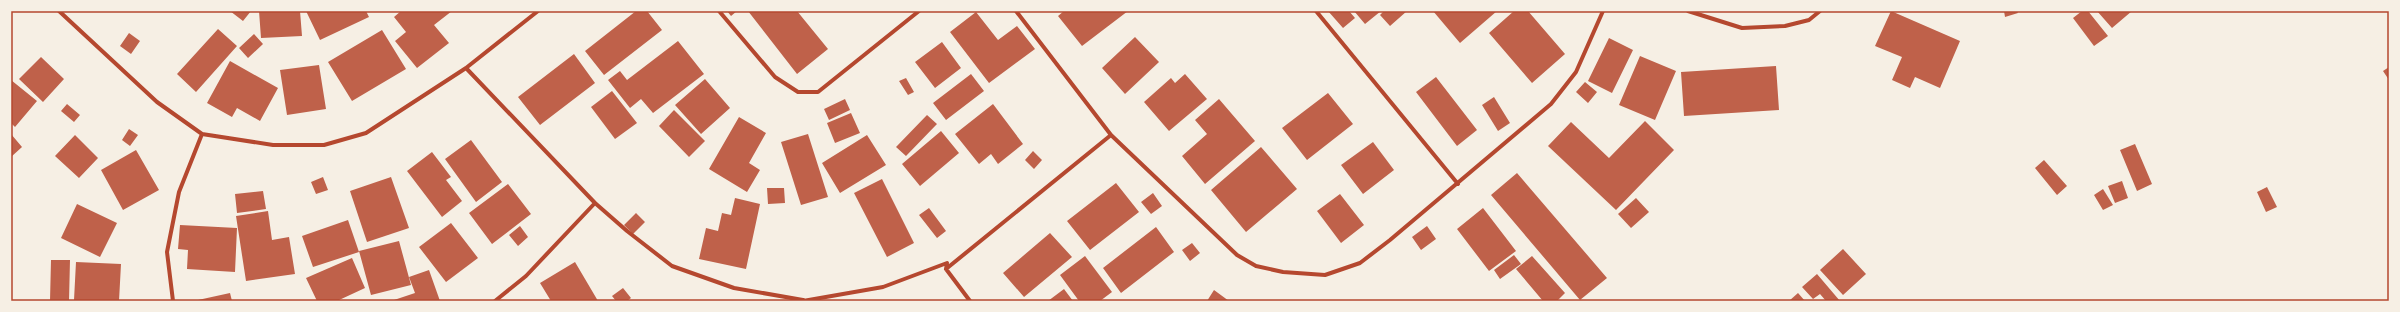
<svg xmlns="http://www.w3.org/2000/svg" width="2400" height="312" font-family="'Roboto Condensed',sans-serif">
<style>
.building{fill:#bf614a}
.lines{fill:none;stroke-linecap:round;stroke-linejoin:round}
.minor{stroke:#b5482f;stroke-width:4}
.neatline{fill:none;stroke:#b5482f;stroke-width:1.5}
</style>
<rect width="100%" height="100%" fill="#f6efe4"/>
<path class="building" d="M230 11H251L243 21Z
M259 11H300L302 36 261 38Z
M306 11H366L369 17 320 40Z
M401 11H452L434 25 449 43 417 68 395 41 406 32 394 17Z
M636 11H647L662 30 604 75 585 51Z
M727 11H737L731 16Z
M748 11H797L828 49 797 74Z
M1064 11H1128L1082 46 1058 16Z
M1328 11H1349L1355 18 1343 28Z
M1354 11H1381L1365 24Z
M1384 11H1407L1390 26 1380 15Z
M1433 11H1497L1460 43Z
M1514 11H1528L1565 54 1532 83 1489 33Z
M1891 11 1960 41 1940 88 1915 77 1910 88 1892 80 1902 57 1875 46Z
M2004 11H2017L2018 13 2005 17Z
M2082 11H2088L2108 36 2094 46 2073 18Z
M2097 11H2132L2112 28Z
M976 12 998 40 1017 26 1035 49 989 83 950 32Z
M218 29 237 46 196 92 177 74Z
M382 30 406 69 352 101 328 62Z
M129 33 140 41 131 54 120 46Z
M254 34 263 44 248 58 239 48Z
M1135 37 1159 62 1125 94 1102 68Z
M1609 38 1633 50 1612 93 1588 81Z
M678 41 704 74 653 113 641 99 630 108 608 80 620 71 627 80Z
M942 42 961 68 935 88 915 62Z
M574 54 595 83 540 125 518 97Z
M1640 56 1676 71 1655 120 1619 105Z
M41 57 64 79 43 102 19 79Z
M230 61 278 88 260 121 237 108 232 117 207 103Z
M319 65 326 109 287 115 280 70Z
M1776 66 1779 110 1684 116 1681 72Z
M2389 67V80L2383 71Z
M971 74 984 91 946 120 933 103Z
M1185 74 1207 99 1169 131 1144 102 1171 78 1175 83Z
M1436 77 1477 130 1457 146 1416 92Z
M906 78 914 92 908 95 899 81Z
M705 79 730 108 701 134 675 105Z
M11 80 37 101 15 127 11 123Z
M1585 82 1597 92 1588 103 1576 92Z
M612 91 637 123 615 139 591 107Z
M1328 93 1353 124 1307 160 1282 128Z
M1494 97 1510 123 1498 131 1482 105Z
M845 99 850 110 829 120 824 109Z
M1219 99 1255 141 1205 184 1182 156 1207 134 1195 120Z
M67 104 80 115 74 122 61 111Z
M993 104 1023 144 998 164 991 154 979 164 955 134Z
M674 110 705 141 689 157 659 126Z
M851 113 860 133 835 143 827 123Z
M927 115 937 124 906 156 896 147Z
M739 117 766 133 749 163 760 170 747 192 709 169Z
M1645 121 1674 150 1616 210 1548 146 1571 122 1609 158Z
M129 129 138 135 130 146 122 140Z
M941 131 959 153 920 186 902 164Z
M11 134 22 147 11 157Z
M808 134 828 197 801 205 781 142Z
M75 135 98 158 79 178 55 156Z
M867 135 886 165 840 193 822 163Z
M471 140 502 182 476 202 445 159Z
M1373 142 1394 170 1363 194 1341 165Z
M2135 144 2152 184 2137 191 2120 150Z
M1261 147 1297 189 1246 232 1211 190Z
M136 150 159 190 123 210 101 170Z
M1033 151 1042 160 1034 169 1025 160Z
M432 152 451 177 446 180 462 201 442 217 407 171Z
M2044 160 2067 186 2057 195 2035 168Z
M1517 173 1607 278 1580 300 1491 195Z
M323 177 328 190 316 194 311 182Z
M391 177 409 228 367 242 350 191Z
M882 179 914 243 887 257 854 193Z
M2122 181 2128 198 2115 203 2108 186Z
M1116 183 1139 212 1090 250 1067 221Z
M508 184 531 214 492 244 469 213Z
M2267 187 2277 207 2266 212 2257 192Z
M767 188H784L785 203 768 204Z
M2103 189 2113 205 2103 210 2094 195Z
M263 191 266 209 237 213 235 194Z
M1153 193 1162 206 1151 214 1141 202Z
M1340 194 1364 225 1341 243 1317 211Z
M735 198 760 204 746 269 699 259 706 228 718 231 722 213 731 215Z
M1636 198 1649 212 1631 228 1618 214Z
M77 204 117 223 100 257 61 238Z
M929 208 946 231 937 238 919 215Z
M1483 208 1516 251 1489 271 1457 229Z
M268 211 272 240 289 237 295 274 246 281 236 216Z
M636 213 645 222 633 234 624 225Z
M348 220 359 252 313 267 302 236Z
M451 223 478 258 446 282 419 247Z
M180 225 237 228 235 272 187 269 188 250 178 249Z
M520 226 528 237 518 246 509 235Z
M1427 226 1436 239 1421 250 1412 237Z
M1156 227 1174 252 1121 293 1103 268Z
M1050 233 1072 257 1024 297 1003 273Z
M399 241 411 285 371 295 359 251Z
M1192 243 1200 253 1190 261 1182 250Z
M1843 249 1866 274 1843 295 1820 270Z
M1514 255 1521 264 1500 279 1494 270Z
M1085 256 1112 292 1100 301H1079L1060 275Z
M1532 256 1565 293 1557 301H1543L1516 269Z
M352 258 365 288 337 301H317L306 278Z
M51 260H70L69 301H50Z
M76 262 121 264 119 301 74 300Z
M575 262 598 301H551L540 283Z
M429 270 440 301H391L415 293 409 277Z
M1817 274 1840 301H1826L1820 294 1813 299 1802 287Z
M623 288 631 298 627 301H616L612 296Z
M1064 289 1073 301H1048Z
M1214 290 1229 301H1207Z
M230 293 232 301H199L198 300Z
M1798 293 1805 301H1789Z"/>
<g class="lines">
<path class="minor" d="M59 11 157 102 202 134 273 145H324L366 133 466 68
M719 11 775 77 798 92H818L919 11
M1016 11 1111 135 1237 255 1256 266 1283 272 1325 275 1360 263 1390 240 1551 104 1576 72 1603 11
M1316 11 1458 184
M1688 11 1742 28 1785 26 1809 20 1820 11
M595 203 627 231 672 266 734 288 803 300
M173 301 167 252 179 192 202 134
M495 301 526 276 595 203 466 68 538 11
M803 301 883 287 947 263 946 269
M970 301 946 269 1111 135"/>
</g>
<rect width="2400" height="312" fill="none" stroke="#f6efe4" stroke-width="24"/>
<rect x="12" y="12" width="2376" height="288" class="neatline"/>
</svg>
